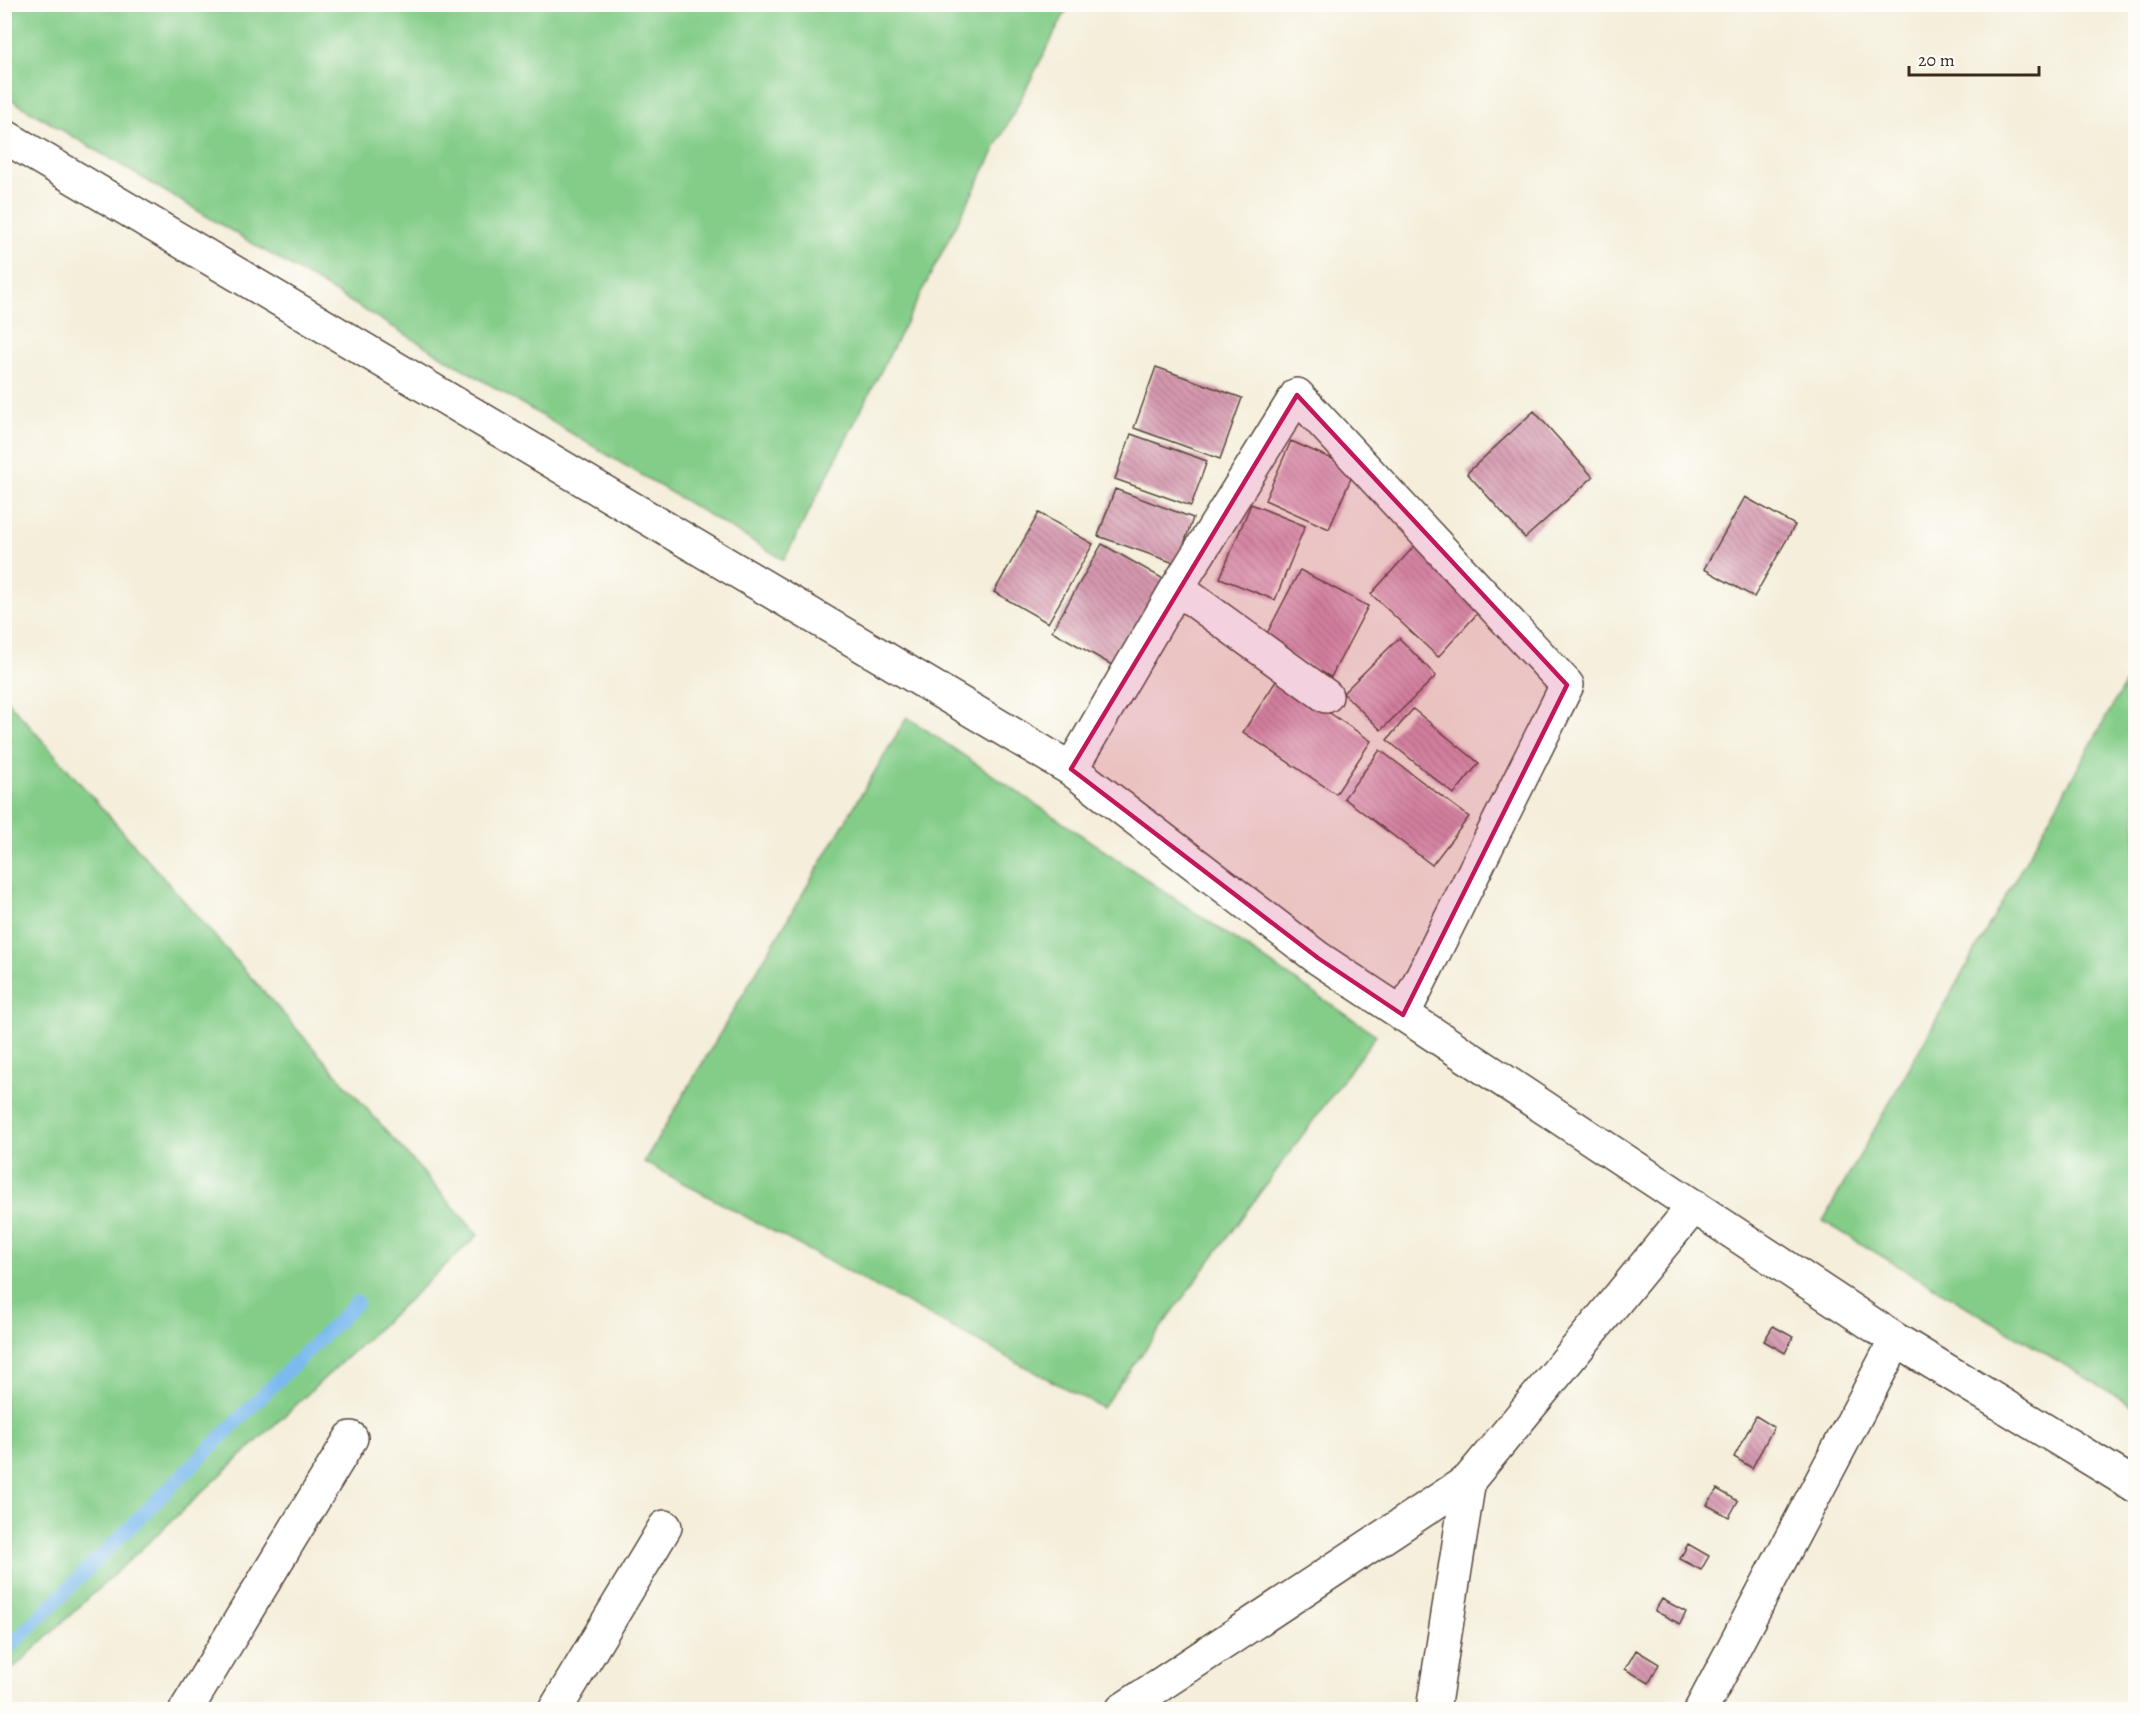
<svg xmlns="http://www.w3.org/2000/svg" width="2140" height="1714" font-family="Alegreya,serif">
<style>
.grass{fill:#84cd89;stroke:#607c54;stroke-width:1.5}
.lines{fill:none;stroke-linecap:round;stroke-linejoin:round}
.stream{stroke:#7abaee;stroke-width:14}
.building{fill:url(#building-back-hatch)}
.minor-casing{stroke:#57473a;stroke-width:36}
.minor{stroke:#fff;stroke-width:33}
.marked{fill:#c2185b;fill-opacity:0.2;stroke:#c2185b;stroke-width:4.5;stroke-linejoin:round}
</style>
<defs>
<pattern id="building-back-hatch" width="6" height="6" patternUnits="userSpaceOnUse" patternTransform="scale(1.5)"><rect width="6" height="6" fill="#d598af"/><path d="M-1 5l2 2M0 0l6 6M5-1l2 2" fill="none" stroke="#ae7c8e"/></pattern>
</defs>
<rect width="100%" height="100%" fill="#fdfcf7"/>
<filter id="ink" filterUnits="userSpaceOnUse"><feTurbulence type="fractalNoise" baseFrequency=".0167" numOctaves="2"/><feDisplacementMap in="SourceGraphic" scale="12" xChannelSelector="R" yChannelSelector="G"/><feConvolveMatrix kernelMatrix="1 2 1 2 8 2 1 2 1" color-interpolation-filters="sRGB"/></filter>
<filter id="wash" filterUnits="userSpaceOnUse"><feTurbulence type="fractalNoise" baseFrequency=".008" numOctaves="4" result="noise"/><feDisplacementMap in="SourceGraphic" scale="24" xChannelSelector="R" yChannelSelector="G"/><feGaussianBlur stdDeviation="1.35" result="paint"/><feColorMatrix in="noise" values="0 0 0 0 0 0 0 0 0 0 0 0 0 0 0 0 0 1.4 0 .05"/><feComposite in="paint" operator="in"/></filter>
<g filter="url(#wash)">
<rect width="100%" height="100%" fill="#f4eeda"/>
<path class="grass" d="M5 4H1069V5L784 560 5 96Z
M2135 666V1407L1823 1221Z
M5 698 478 1235 5 1676H4Z
M907 717 1376 1035 1102 1408 644 1162Z"/>
<g class="lines">
<path class="stream" d="M4 1652 357 1302"/>
</g>
<g id="blocks">
<path class="building" d="M1156 367 1242 398 1220 459 1134 428Z
M1534 411 1593 477 1525 538 1467 473Z
M1131 434 1207 461 1191 506 1115 479Z
M1291 441 1355 469 1329 529 1265 500Z
M1115 489 1193 518 1177 564 1098 536Z
M1745 497 1795 525 1754 597 1704 569Z
M1251 504 1305 526 1275 600 1220 578Z
M1039 513 1093 544 1048 623 994 592Z
M1418 542 1486 604 1438 657 1371 594Z
M1102 544 1167 581 1117 668 1052 631Z
M1300 570 1368 606 1331 677 1263 641Z
M1399 638 1436 676 1381 730 1343 693Z
M1278 678 1371 741 1336 794 1243 732Z
M1413 709 1479 763 1454 794 1387 740Z
M1380 750 1469 817 1432 865 1344 798Z
M1773 1326 1793 1337 1785 1353 1764 1341Z
M1756 1416 1774 1427 1752 1468 1734 1457Z
M1717 1489 1738 1501 1729 1517 1707 1505Z
M1688 1544 1709 1556 1701 1570 1680 1559Z
M1662 1599 1686 1612 1680 1624 1655 1611Z
M1636 1650 1659 1664 1649 1683 1625 1669Z"/>
</g>
</g>
<g filter="url(#ink)">
<use href="#blocks" fill-opacity="0" stroke="#57473a" stroke-width="1.5"/>
<g class="lines">
<defs>
<path id="minor" d="M4 136 1071 769 1318 958 1896 1340 2136 1486
M1177 588 1326 696
M1071 769 1177 588 1297 395 1567 685 1403 1015
M186 1710 351 1438
M555 1710 665 1527
M1122 1710 1469 1480 1694 1206
M1433 1710 1469 1480
M1701 1710 1896 1340"/>
</defs>
<use href="#minor" class="minor-casing"/>
<use href="#minor" class="minor"/>
</g>
</g>
<path class="marked" d="M1297 395 1567 685 1403 1015 1318 958 1071 769Z"/>
<rect width="2140" height="1714" fill="none" stroke="#fdfcf7" stroke-width="24"/>
<path d="M1909 66v9h130v-9" fill="none" stroke="#3b2a1e" stroke-width="3"/>
<text x="1918" y="66" font-size="18" fill="#3b2a1e" stroke="#fdfcf7" stroke-width="4.5" paint-order="stroke">20 m</text>
</svg>
